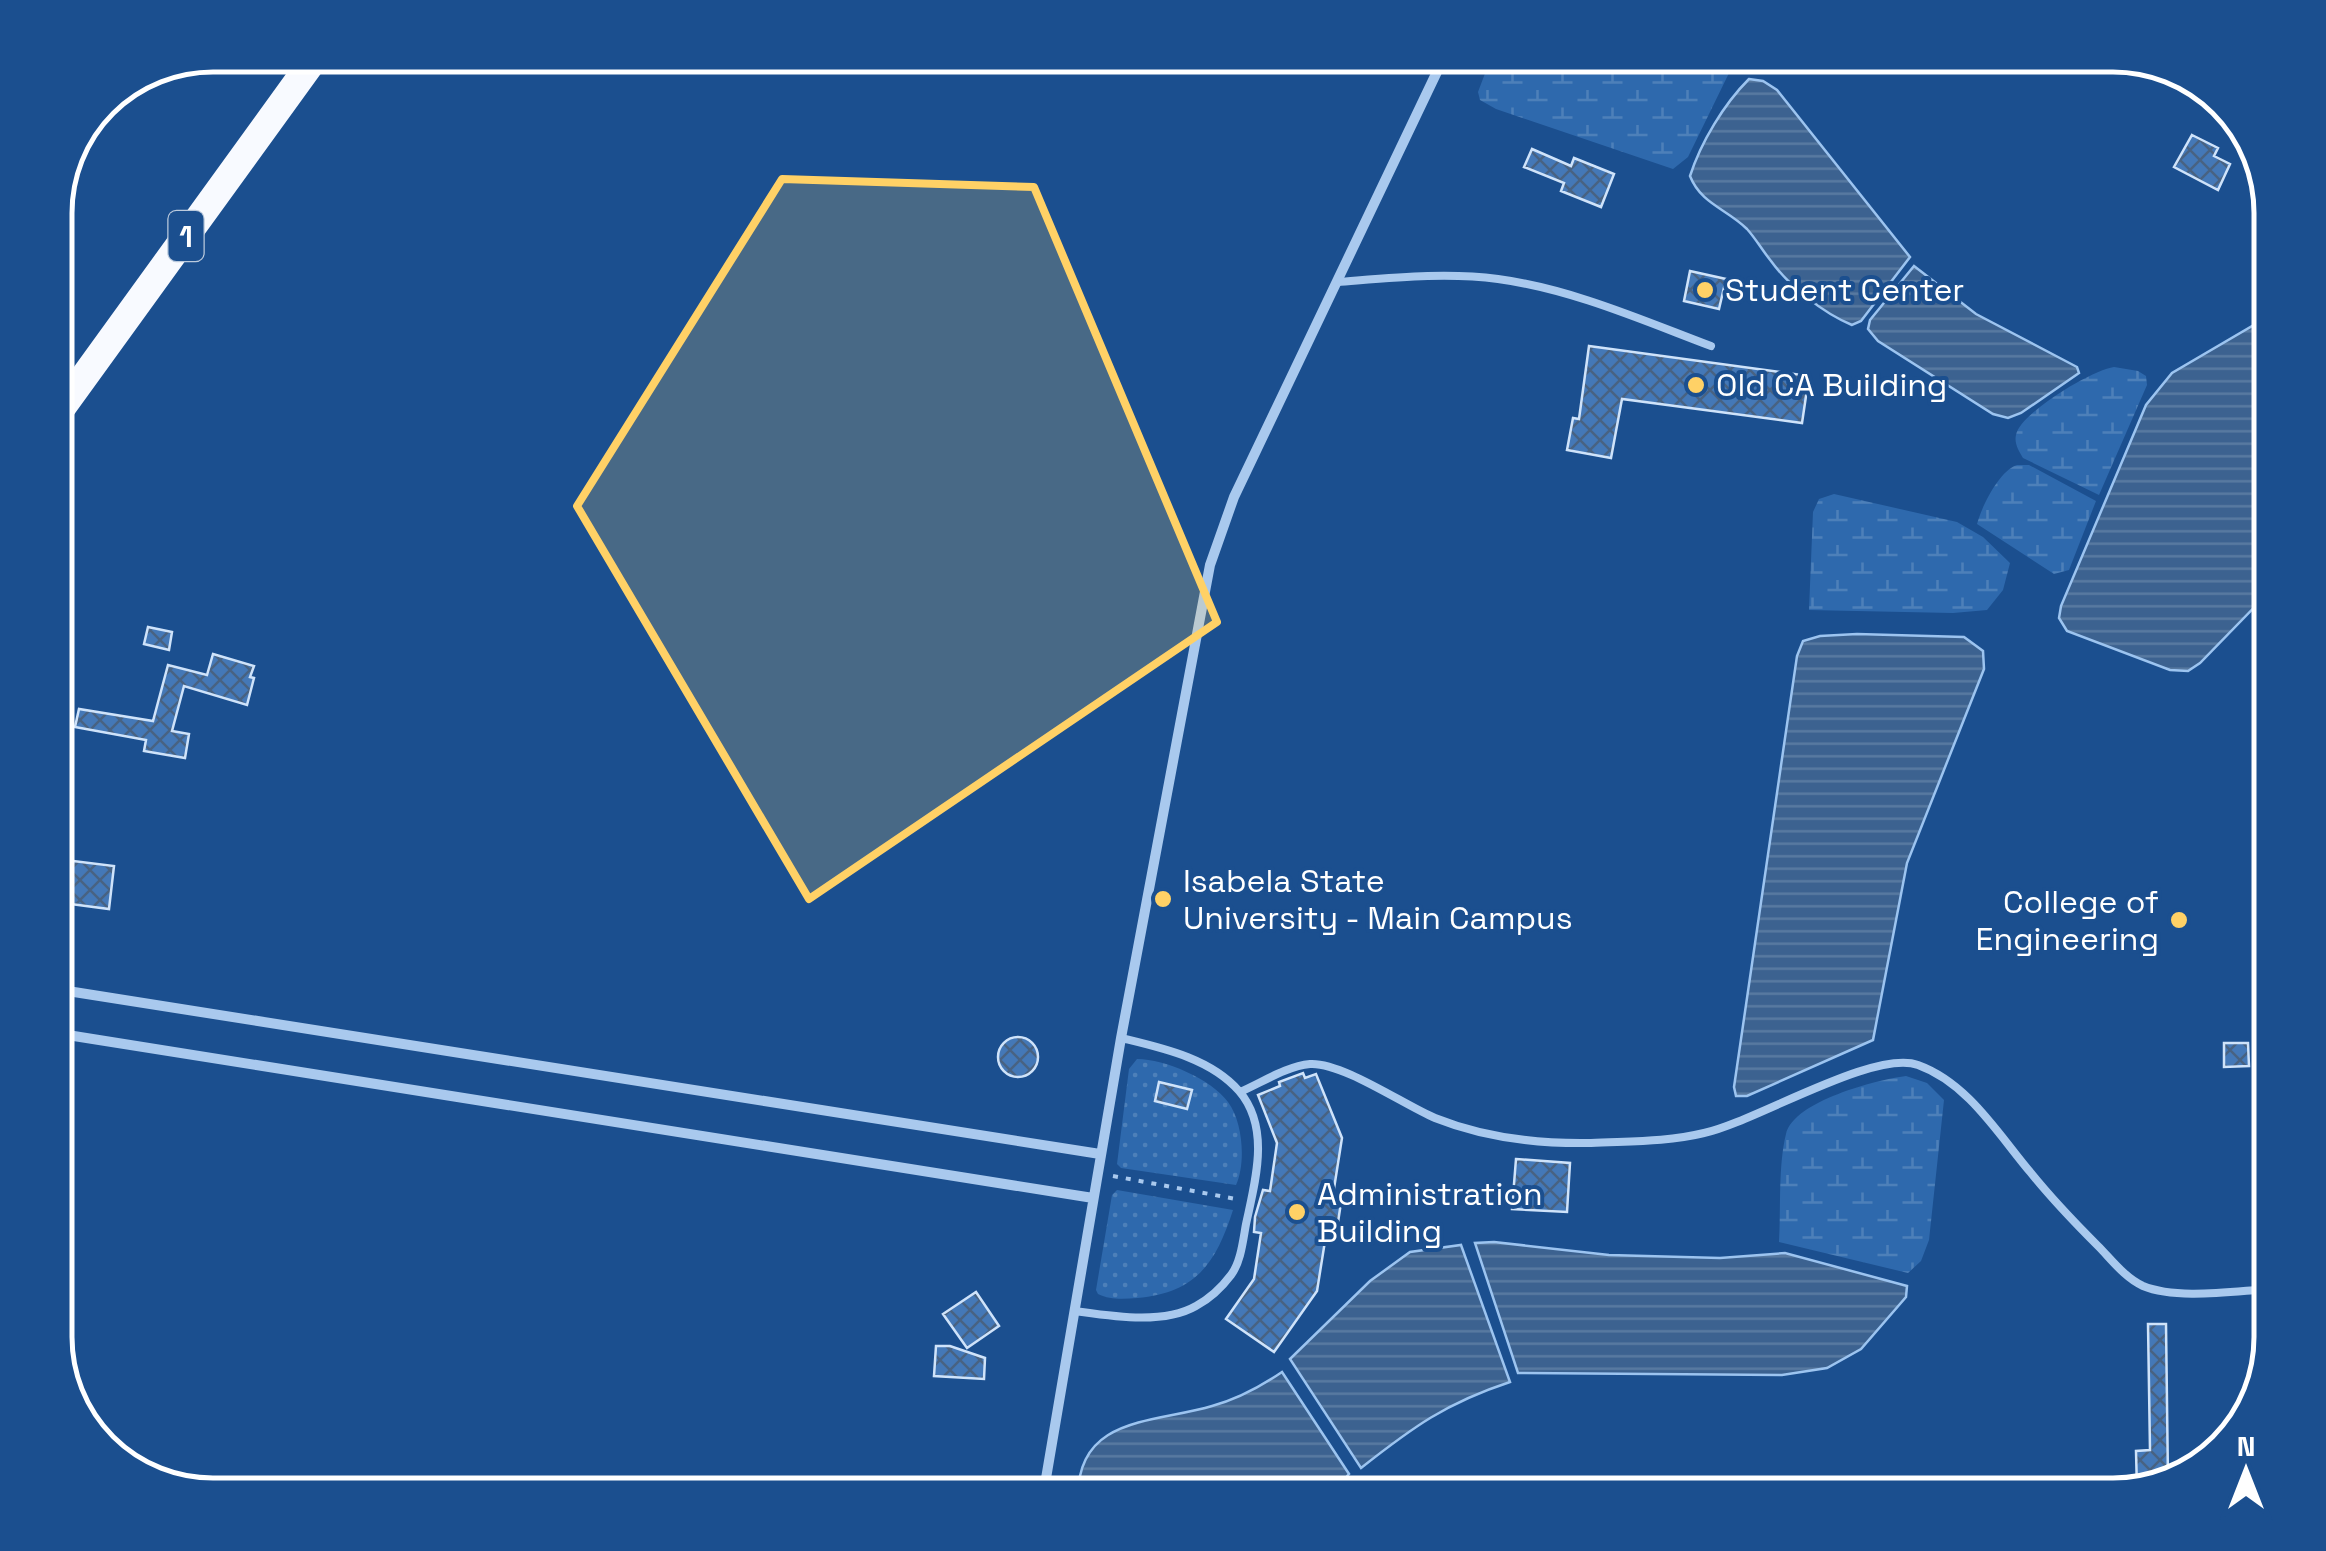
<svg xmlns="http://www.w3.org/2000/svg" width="2326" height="1551" font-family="'Space Grotesk',sans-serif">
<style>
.wetland{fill:url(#wetland-marsh)}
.park{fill:url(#park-dots)}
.water{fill:url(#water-rules);stroke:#9cc4f0;stroke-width:2.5}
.building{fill:url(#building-cross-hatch);stroke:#cfe3fa;stroke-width:2.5}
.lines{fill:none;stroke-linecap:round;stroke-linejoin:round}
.path{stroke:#a9c9ee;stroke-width:4;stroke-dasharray:5 8;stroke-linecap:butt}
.service{stroke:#a9c9ee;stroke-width:8}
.minor{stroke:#a9c9ee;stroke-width:10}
.trunk{stroke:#f8faff;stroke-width:28}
.marked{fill:#ffd166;fill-opacity:0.2;stroke:#ffd166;stroke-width:8;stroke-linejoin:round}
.poi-dot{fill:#ffd166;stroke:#1b4f8f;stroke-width:4}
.labels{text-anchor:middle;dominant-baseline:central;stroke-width:8;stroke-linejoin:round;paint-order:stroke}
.shield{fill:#1b4f8f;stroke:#bbcadd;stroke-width:2.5}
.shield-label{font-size:30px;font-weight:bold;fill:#fff}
.poi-label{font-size:32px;fill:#fff;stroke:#1b4f8f;text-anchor:start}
.rim{fill:none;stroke:#fff;stroke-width:5}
</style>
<defs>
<pattern id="wetland-marsh" width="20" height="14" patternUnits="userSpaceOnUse" patternTransform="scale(2.5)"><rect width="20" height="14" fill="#2e69ad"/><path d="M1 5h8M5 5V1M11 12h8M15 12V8" fill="none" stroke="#4d80b9"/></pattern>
<pattern id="park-dots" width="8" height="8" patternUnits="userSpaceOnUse" patternTransform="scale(2.5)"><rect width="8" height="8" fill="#2e69ad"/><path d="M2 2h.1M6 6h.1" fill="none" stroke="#4d80b9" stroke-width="1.8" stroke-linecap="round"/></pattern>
<pattern id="water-rules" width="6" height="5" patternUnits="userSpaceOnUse" patternTransform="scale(2.5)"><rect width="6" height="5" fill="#3c6290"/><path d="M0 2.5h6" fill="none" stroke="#597aa1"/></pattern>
<pattern id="building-cross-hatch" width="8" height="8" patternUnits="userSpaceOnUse" patternTransform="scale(2.5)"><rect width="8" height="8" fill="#4478b7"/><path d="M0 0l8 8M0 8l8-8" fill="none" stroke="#486282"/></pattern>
</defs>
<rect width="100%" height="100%" fill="#1b4f8f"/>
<path class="wetland" d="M1492 55H1711L1726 61 1729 73 1688 157 1673 169 1496 109 1480 100 1478 92Z
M2114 367 2138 371 2146 376 2147 385 2099 495 2023 458C2019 451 2014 444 2016 435 2020 413 2092 370 2114 367Z
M2017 465H2029L2096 501 2069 570 2054 574 1977 524C1982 506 1999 471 2017 465Z
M1834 494 1957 522 1983 537 2010 563 2003 590 1987 610 1953 613 1809 610 1813 512 1819 499Z
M1906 1076 1927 1083 1944 1100 1929 1240 1921 1261 1908 1273 1779 1242C1781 1209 1778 1166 1786 1134 1794 1101 1876 1080 1906 1076Z"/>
<path class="park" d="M1137 1059C1165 1059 1211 1079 1228 1102 1243 1122 1246 1163 1236 1185L1121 1168 1117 1164 1129 1069Z
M1117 1190 1233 1210C1216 1263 1196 1293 1137 1298 1124 1299 1110 1300 1098 1294L1096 1290 1112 1195Z"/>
<path class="water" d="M1749 79 1763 81 1777 90 1910 257 1861 321 1852 325C1823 313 1789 286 1771 261 1762 250 1756 239 1747 229 1727 209 1701 204 1690 176 1701 142 1724 104 1749 79Z
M1914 266 1976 314 2077 367 2079 373 2021 413 2008 418 1993 414 1878 341 1868 329 1870 320Z
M2271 315V590L2200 663 2188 671 2170 670 2067 631 2059 618 2061 606 2146 405 2172 373Z
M1857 634 1964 637 1983 651 1984 669 1907 863 1873 1040 1747 1096H1736L1734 1087 1797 656 1803 641 1820 636Z
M1494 1242 1609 1255 1720 1258 1785 1253 1907 1286 1906 1297 1861 1349 1827 1368 1782 1375 1518 1373 1475 1243Z
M1461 1245 1510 1382C1446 1403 1413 1427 1361 1468L1290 1359 1370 1281 1410 1252Z
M1282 1372 1349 1474 1329 1496H1078C1078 1416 1155 1423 1212 1406 1238 1399 1260 1387 1282 1372Z"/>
<path class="building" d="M2192 135 2218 148 2214 156 2230 164 2218 190 2174 167Z
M1532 149 1571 166 1574 158 1614 174 1601 207 1561 191 1564 183 1524 167Z
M1690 271 1726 279 1719 309 1684 301Z
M1589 346 1809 376 1802 423 1622 399 1611 458 1567 450 1573 418 1579 419Z
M148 627 172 632 169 650 144 644Z
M213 654 254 666 250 677 254 678 247 705 184 686 172 731 189 734 185 758 144 751 146 740 75 727 79 709 153 721 168 665 207 675Z
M57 859 114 866 109 909 55 902Z
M998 1057a20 20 0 1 1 40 0a20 20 0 1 1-40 0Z
M2224 1043H2248L2249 1066 2224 1067Z
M1303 1073 1305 1078 1316 1074 1342 1138 1333 1195 1342 1196 1335 1242 1325 1241 1317 1291 1274 1352 1226 1319 1254 1279 1261 1233 1254 1232 1255 1217 1263 1190 1270 1191 1277 1143 1258 1095 1280 1086 1279 1082Z
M1159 1082 1192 1090 1187 1109 1155 1101Z
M1516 1159 1570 1163 1567 1212 1512 1209Z
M976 1292 999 1326 967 1348 943 1314Z
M2148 1324H2166L2168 1481 2137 1490 2136 1451 2150 1450Z
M936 1346H950L985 1358 984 1379 934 1376Z"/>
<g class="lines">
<path class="path" d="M1113 1176 1236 1199"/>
<path class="service" d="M1337 282C1390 278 1445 272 1498 279 1572 289 1642 320 1711 346
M1240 1092C1261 1083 1287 1066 1310 1064 1342 1062 1404 1105 1435 1118 1485 1138 1537 1144 1591 1143 1629 1141 1667 1142 1704 1133 1755 1122 1874 1049 1918 1065 1968 1083 1998 1134 2031 1173 2052 1199 2074 1222 2098 1246 2111 1259 2125 1278 2143 1286 2177 1300 2234 1291 2271 1289
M1075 1311C1111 1316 1163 1325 1196 1306 1209 1299 1222 1287 1231 1275 1241 1262 1243 1240 1246 1224 1255 1182 1271 1128 1239 1091 1210 1058 1162 1048 1121 1038"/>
<path class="minor" d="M55 989 1100 1154
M55 1033 1093 1198
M1043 1496 1121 1038 1210 565 1234 497 1445 55"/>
<path class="trunk" d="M55 417 317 55"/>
</g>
<path class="marked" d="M782 179 1034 187 1217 622 809 899 577 506Z"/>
<g class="poi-dot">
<circle cx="1705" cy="290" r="10"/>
<circle cx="1696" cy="385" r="10"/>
<circle cx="1163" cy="899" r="10"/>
<circle cx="2179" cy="920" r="10"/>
<circle cx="1297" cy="1212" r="10"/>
</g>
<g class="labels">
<rect class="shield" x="168.5" y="211" width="35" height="50" rx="8"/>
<g class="shield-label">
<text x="186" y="236">1</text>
</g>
<g class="poi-label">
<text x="1725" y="290">Student Center</text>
<text x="1716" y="385">Old CA Building</text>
<text x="1183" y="881">Isabela State<tspan x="1183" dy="37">University - Main Campus</tspan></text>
<text x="2159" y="902" text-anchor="end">College of<tspan x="2159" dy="37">Engineering</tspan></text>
<text x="1317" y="1194">Administration<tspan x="1317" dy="37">Building</tspan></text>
</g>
</g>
<path d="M0 0H2326V1551H0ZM213 72H2113A141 141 0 0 1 2254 213V1337A141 141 0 0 1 2113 1478H213A141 141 0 0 1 72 1337V213A141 141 0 0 1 213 72Z" fill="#1b4f8f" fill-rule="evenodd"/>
<path class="rim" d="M213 72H2113A141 141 0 0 1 2254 213V1337A141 141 0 0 1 2113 1478H213A141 141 0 0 1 72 1337V213A141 141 0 0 1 213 72Z"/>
<g transform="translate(2246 1471)" stroke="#1b4f8f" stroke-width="8" paint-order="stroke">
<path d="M0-8L18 38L0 25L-18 38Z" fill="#ffffff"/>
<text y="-15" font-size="28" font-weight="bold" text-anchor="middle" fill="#ffffff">N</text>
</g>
</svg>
